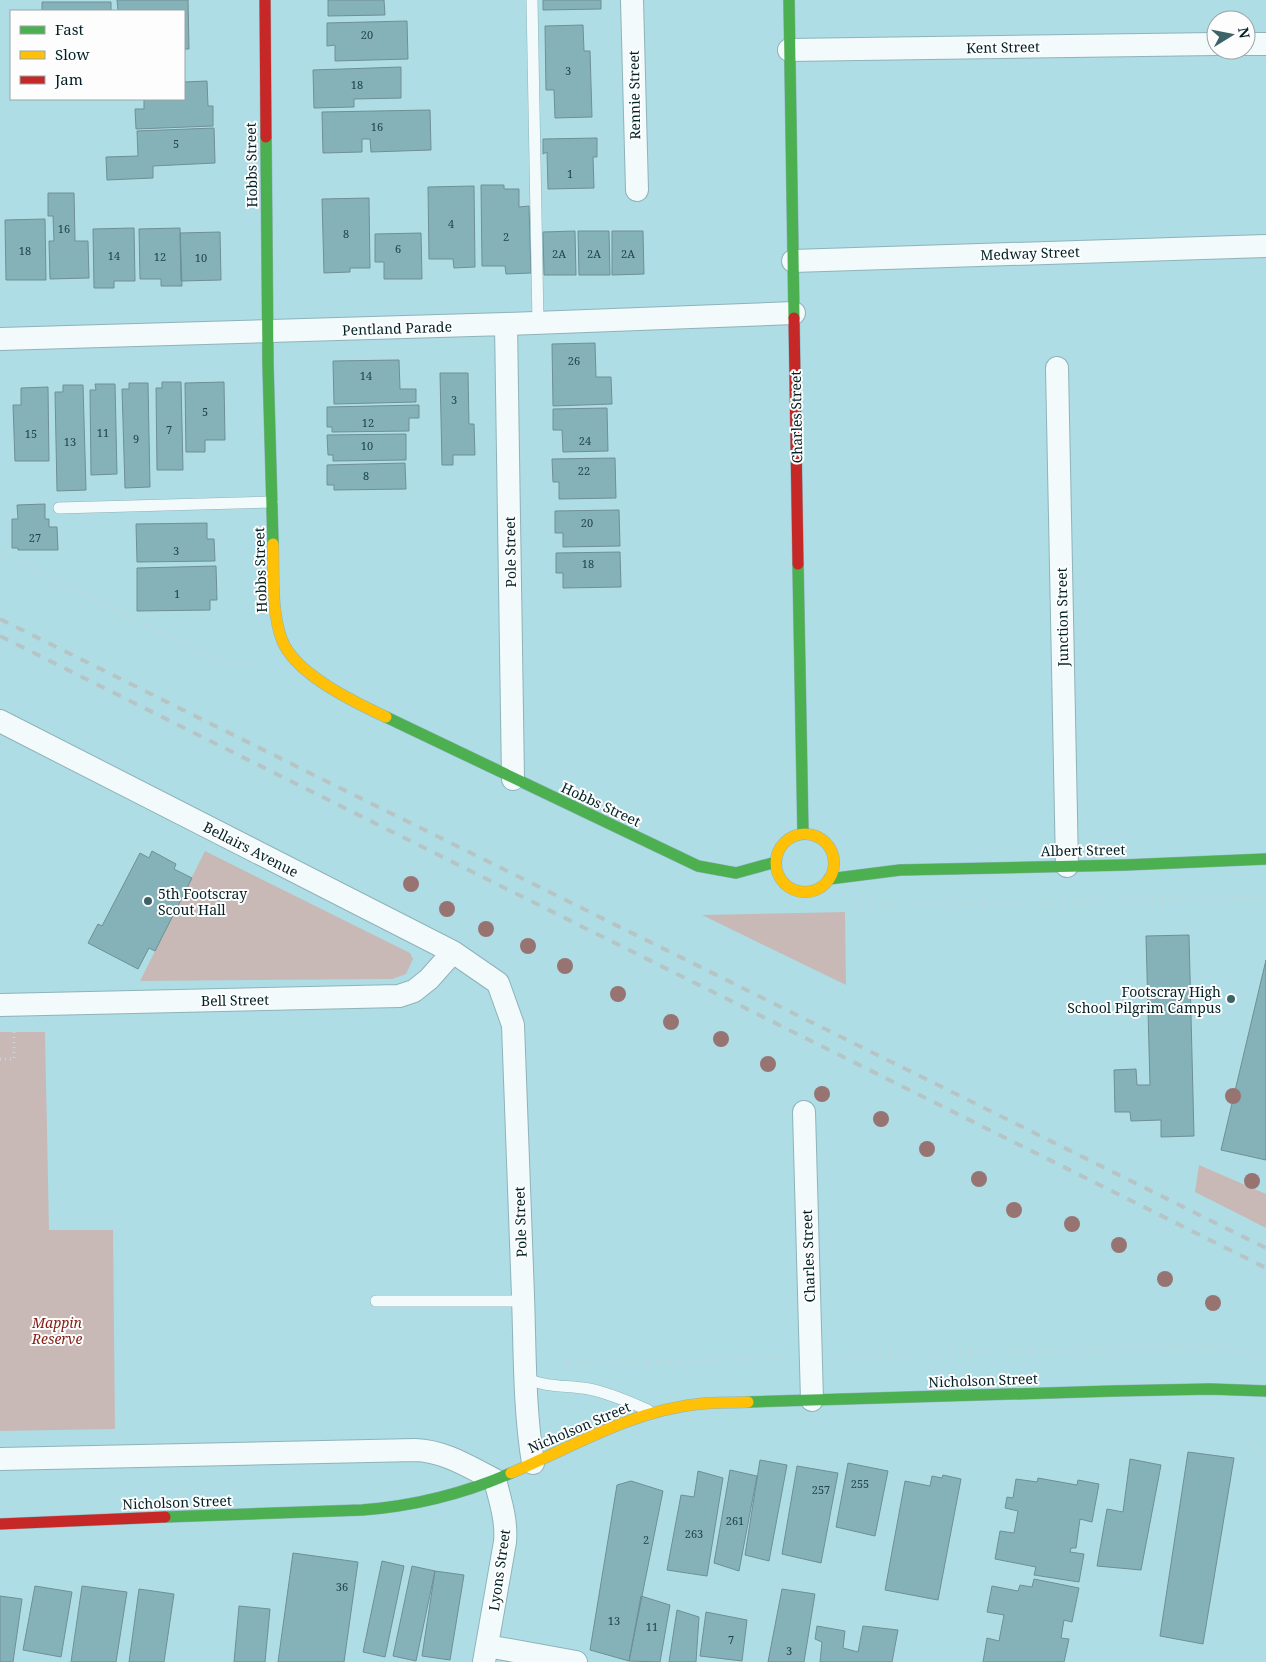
<svg xmlns="http://www.w3.org/2000/svg" width="1266" height="1662" font-family="'Noto Serif',serif">
<style>
.green{fill:#c8b9b7}
.building{fill:#85b2b8;stroke:#6e8f95}
.lines{fill:none;stroke-linecap:round;stroke-linejoin:round}
.lane-casing{stroke:#8eb3b9;stroke-width:12}
.street-casing{stroke:#8eb3b9;stroke-width:24}
.fast-casing{stroke:#8eb3b9;stroke-width:12}
.slow-casing{stroke:#8eb3b9;stroke-width:12}
.jam-casing{stroke:#8eb3b9;stroke-width:12}
.path{stroke:#c6d4d7;stroke-width:3;stroke-dasharray:1 4;stroke-linecap:butt}
.lane{stroke:#f3fafb;stroke-width:11}
.street{stroke:#f3fafb;stroke-width:22}
.fast{stroke:#4caf50;stroke-width:11}
.slow{stroke:#ffc107;stroke-width:11}
.jam{stroke:#c62828;stroke-width:11}
.rail{stroke:#b7c4c6;stroke-width:4;stroke-dasharray:9 9;stroke-linecap:butt}
.tree{fill:#977472}
.poi-dot{fill:#3d6268;stroke:#fdfdfd;stroke-width:2}
.labels{text-anchor:middle;dominant-baseline:central;stroke-width:4;stroke-linejoin:round;paint-order:stroke}
.number-label{font-size:11px;fill:#21444a}
.street-label{font-size:14px;fill:#002025;stroke:#fdfdfd}
.poi-label{font-size:14px;fill:#002025;stroke:#fdfdfd;text-anchor:start}
.park-label{font-size:14px;font-style:italic;fill:#831e13;stroke:#fdfdfd}
</style>
<rect width="100%" height="100%" fill="#afdde5"/>
<path class="green" d="M205 851 410 953 413 959 406 974 392 979 140 981Z
M845 912 846 985 702 915Z
M0 1032H45L49 1230H113L115 1429 0 1431Z
M1199 1165 1266 1194V1228L1195 1192Z"/>
<path class="building" d="M117 0H188L189 49H184V11H118Z
M328 0H384L385 15 328 16Z
M543 0H601V9L543 10Z
M42 2H111V11H42Z
M407 21 408 59 335 61V45L327 46V23Z
M583 25 584 51H590L592 117 555 118 554 90H546L545 26Z
M401 67V98L354 99V107L314 108 313 70Z
M207 81 208 106H213V126L136 129 135 109H144V99H184V82Z
M430 110 431 150 371 152 370 139H362V152L323 153 322 112Z
M214 128 215 163 153 166V178L107 180 106 157 138 156 137 131Z
M597 138V157H593L594 188 548 189 547 152 543 154V139Z
M481 185H504V189H519V207L529 206 531 273 506 274 505 266H482Z
M474 186 475 267 454 268 453 259H429L428 187Z
M48 193H74L75 241H88L89 278 50 279 49 241H54L53 216H48Z
M369 198 370 268H350V272L324 273 322 199Z
M45 219 46 280H6L5 220Z
M134 228 135 281H114V288H94L93 229Z
M180 228 182 286H161V279H140L139 229Z
M575 231 576 275H544L543 232Z
M578 231H609L610 275H579Z
M612 231H643L644 274 612 275Z
M220 232 221 280 181 281 180 233Z
M421 233 422 279H384V262H375V234Z
M595 343 596 377H611L612 404 553 406 552 344Z
M399 360 400 389H416V402L334 404 333 361Z
M440 373H468L469 424H474L475 455H453V465H442Z
M162 382H181L183 470H157L156 388H162Z
M224 382 225 440H205V452H186L185 383Z
M129 383H148L150 487 125 488 122 389H129Z
M95 384H115L117 474 91 475 90 390H96Z
M63 385H83L86 490 57 491 55 392H63Z
M48 387 49 461H15L13 405H21V388Z
M419 405V418H409V431L332 432V427H327V407Z
M607 408 608 451 563 452 562 430H553V409Z
M406 434V460L333 461V455H328L327 435Z
M615 458 616 498 559 499V482H553L552 459Z
M405 463 406 489 334 490V485H327V465Z
M45 504V519H49V527H57L58 550H18V548H12V519H18L17 505Z
M619 510 620 546 563 547V533H555V511Z
M207 523V539H214L215 561 137 562 136 524Z
M620 552 621 587 563 588V573H556V553Z
M216 566 217 600H210V610L137 611V568Z
M152 851 176 864 174 869 192 878 155 951 149 948 138 969 88 943 98 924 102 926 140 853 149 858Z
M1189 935 1194 1136 1161 1137V1120L1131 1121 1130 1112H1115L1114 1070 1136 1069 1137 1085H1150L1146 936Z
M1266 960V1160L1221 1150Z
M1188 1452 1234 1458 1203 1644 1160 1636Z
M1130 1459 1161 1465 1141 1570 1097 1566 1107 1509 1123 1512Z
M760 1460 787 1465 769 1561 745 1555Z
M848 1463 888 1471 875 1536 836 1527Z
M797 1466 838 1473 821 1563 782 1554Z
M730 1470 757 1476 739 1571 714 1563Z
M698 1471 723 1478 707 1576 667 1570 681 1495 694 1497Z
M943 1475 961 1479 938 1600 885 1590 905 1481 930 1486 932 1476 942 1478Z
M1038 1478 1077 1485 1078 1480 1099 1484 1092 1522 1080 1519 1076 1548H1071L1070 1552 1084 1554 1079 1582 1034 1575 1036 1567 995 1559 1000 1531 1014 1533 1018 1511 1005 1508 1007 1497 1013 1498 1016 1479 1037 1482Z
M631 1481 663 1491 629 1661 590 1650 617 1485Z
M293 1553 358 1562 344 1662H278Z
M382 1561 404 1566 385 1657 363 1652Z
M412 1566 435 1571 416 1661 393 1656Z
M435 1571 464 1575 450 1660 422 1656Z
M1034 1579 1079 1588 1072 1622 1064 1620 1061 1638 1069 1639 1064 1662H983L987 1638 999 1641 1004 1615 987 1612 992 1586 1018 1591 1020 1585 1032 1587Z
M35 1586 72 1592 61 1657 23 1650Z
M82 1586 127 1592 116 1662H71Z
M139 1589 174 1594 164 1662H129Z
M782 1589 815 1594 804 1662H768Z
M0 1596 22 1599 13 1662H0Z
M641 1596 670 1605 660 1662 629 1661Z
M239 1606 270 1609 265 1662H234Z
M677 1610 699 1617 696 1662H669Z
M706 1612 747 1620 742 1661 700 1656Z
M817 1626 845 1631 843 1648 858 1652 863 1626 898 1630 892 1662H820L822 1642 815 1639Z"/>
<g class="lines">
<defs>
<path id="lane" d="M532 0 538 323
M59 508 272 502
M376 1301H523
M525 1378C547 1388 567 1385 589 1389 610 1393 629 1402 648 1410"/>
<path id="street" d="M632 0 637 190
M1246 44H1266
M789 50 1216 44
M793 261 1266 246
M506 324 513 779
M0 339 506 324 794 313
M1057 368 1067 866
M0 721 453 952 498 983 513 1025C516 1115 520 1205 523 1296 525 1352 524 1407 533 1463
M0 1005 399 996 414 991 429 979 453 952
M804 1112 812 1400
M0 1459 415 1450C445 1451 469 1467 495 1480 500 1500 507 1520 505 1542L484 1662
M487 1646 576 1662"/>
<path id="fast" d="M789 0 794 318
M266 137 268 365 273 544
M798 564 803 834
M386 717 698 866 736 873 776 862
M829 879 900 870 1125 865 1266 859
M748 1402 1113 1391 1210 1389 1266 1391
M165 1517 362 1510C414 1506 463 1494 511 1473"/>
<path id="slow" d="M273 544C274 575 271 611 282 640 295 674 354 702 386 717
M776 863a29 29 0 1 1 58 0a29 29 0 1 1-58 0Z
M511 1473C572 1447 631 1411 698 1404 715 1402 732 1403 748 1402"/>
<path id="jam" d="M265 0 266 137
M794 318 798 564
M0 1524 165 1517"/>
</defs>
<use href="#lane" class="lane-casing"/>
<use href="#street" class="street-casing"/>
<use href="#fast" class="fast-casing"/>
<use href="#slow" class="slow-casing"/>
<use href="#jam" class="jam-casing"/>
<path class="path" d="M0 554 229 666 260 660
M862 906 1266 897
M0 1059H14V1031
M835 1357 1187 1347 1241 1349 1263 1361
M563 1364 784 1358
M1245 1435 1266 1458"/>
<use href="#lane" class="lane"/>
<use href="#street" class="street"/>
<use href="#fast" class="fast"/>
<use href="#slow" class="slow"/>
<use href="#jam" class="jam"/>
<path class="rail" d="M0 619 1266 1248
M0 636 1266 1268"/>
</g>
<g class="tree">
<circle cx="411" cy="884" r="8"/>
<circle cx="447" cy="909" r="8"/>
<circle cx="486" cy="929" r="8"/>
<circle cx="528" cy="946" r="8"/>
<circle cx="565" cy="966" r="8"/>
<circle cx="618" cy="994" r="8"/>
<circle cx="671" cy="1022" r="8"/>
<circle cx="721" cy="1039" r="8"/>
<circle cx="768" cy="1064" r="8"/>
<circle cx="822" cy="1094" r="8"/>
<circle cx="1233" cy="1096" r="8"/>
<circle cx="881" cy="1119" r="8"/>
<circle cx="927" cy="1149" r="8"/>
<circle cx="979" cy="1179" r="8"/>
<circle cx="1252" cy="1181" r="8"/>
<circle cx="1014" cy="1210" r="8"/>
<circle cx="1072" cy="1224" r="8"/>
<circle cx="1119" cy="1245" r="8"/>
<circle cx="1165" cy="1279" r="8"/>
<circle cx="1213" cy="1303" r="8"/>
</g>
<g class="poi-dot">
<circle cx="148" cy="901" r="5"/>
<circle cx="1231" cy="999" r="5"/>
</g>
<g class="labels">
<g class="number-label">
<text x="367" y="34">20</text>
<text x="568" y="70">3</text>
<text x="357" y="84">18</text>
<text x="377" y="126">16</text>
<text x="176" y="143">5</text>
<text x="570" y="173">1</text>
<text x="451" y="223">4</text>
<text x="64" y="228">16</text>
<text x="346" y="233">8</text>
<text x="506" y="236">2</text>
<text x="398" y="248">6</text>
<text x="25" y="250">18</text>
<text x="559" y="253">2A</text>
<text x="594" y="253">2A</text>
<text x="628" y="253">2A</text>
<text x="114" y="255">14</text>
<text x="160" y="256">12</text>
<text x="201" y="257">10</text>
<text x="574" y="360">26</text>
<text x="366" y="375">14</text>
<text x="454" y="399">3</text>
<text x="205" y="411">5</text>
<text x="368" y="422">12</text>
<text x="169" y="429">7</text>
<text x="103" y="432">11</text>
<text x="31" y="433">15</text>
<text x="136" y="438">9</text>
<text x="585" y="440">24</text>
<text x="70" y="441">13</text>
<text x="367" y="445">10</text>
<text x="584" y="470">22</text>
<text x="366" y="475">8</text>
<text x="587" y="522">20</text>
<text x="35" y="537">27</text>
<text x="176" y="550">3</text>
<text x="588" y="563">18</text>
<text x="177" y="593">1</text>
<text x="860" y="1483">255</text>
<text x="821" y="1489">257</text>
<text x="735" y="1520">261</text>
<text x="694" y="1533">263</text>
<text x="646" y="1539">2</text>
<text x="342" y="1586">36</text>
<text x="614" y="1620">13</text>
<text x="652" y="1626">11</text>
<text x="731" y="1639">7</text>
<text x="789" y="1650">3</text>
</g>
<g class="street-label">
<text transform="translate(1003 47) rotate(-1)">Kent Street</text>
<text transform="translate(634 95) rotate(-91)">Rennie Street</text>
<text transform="translate(251 165) rotate(-91)">Hobbs Street</text>
<text transform="translate(1030 253) rotate(-2)">Medway Street</text>
<text transform="translate(397 328) rotate(-2)">Pentland Parade</text>
<text transform="translate(796 417) rotate(-91)">Charles Street</text>
<text transform="translate(510 552) rotate(-91)">Pole Street</text>
<text transform="translate(260 570) rotate(-92)">Hobbs Street</text>
<text transform="translate(1062 617) rotate(-91)">Junction Street</text>
<text transform="translate(601 804) rotate(25)">Hobbs Street</text>
<text transform="translate(251 849) rotate(27)">Bellairs Avenue</text>
<text transform="translate(1083 850) rotate(-1)">Albert Street</text>
<text transform="translate(235 1000) rotate(-1)">Bell Street</text>
<text transform="translate(520 1222) rotate(-92)">Pole Street</text>
<text transform="translate(808 1256) rotate(-92)">Charles Street</text>
<text transform="translate(983 1380) rotate(-2)">Nicholson Street</text>
<text transform="translate(579 1427) rotate(-23)">Nicholson Street</text>
<text transform="translate(177 1502) rotate(-2)">Nicholson Street</text>
<text transform="translate(499 1570) rotate(-82)">Lyons Street</text>
</g>
<g class="poi-label">
<text x="158" y="893">5th Footscray<tspan x="158" dy="16">Scout Hall</tspan></text>
<text x="1221" y="991" text-anchor="end">Footscray High<tspan x="1221" dy="16">School Pilgrim Campus</tspan></text>
</g>
<g class="park-label">
<text x="57" y="1322">Mappin<tspan x="57" dy="16">Reserve</tspan></text>
</g>
</g>
<rect x="10" y="10" width="175" height="90" fill="#fdfdfd" stroke="#98a5a7"/>
<rect x="20" y="26" width="25" height="8" fill="#4caf50" stroke="#98a5a7"/>
<text x="55" y="35" font-size="15" fill="#002025">Fast</text>
<rect x="20" y="51" width="25" height="8" fill="#ffc107" stroke="#98a5a7"/>
<text x="55" y="60" font-size="15" fill="#002025">Slow</text>
<rect x="20" y="76" width="25" height="8" fill="#c62828" stroke="#98a5a7"/>
<text x="55" y="85" font-size="15" fill="#002025">Jam</text>
<g transform="translate(1231 35) rotate(80)"><circle r="24" fill="#fdfdfd" stroke="#98a5a7"/>
<path d="M0-4L9 19L0 12L-9 19Z" fill="#3d6268"/>
<text y="-8" font-size="14" font-weight="bold" text-anchor="middle" fill="#002025">N</text>
</g>
</svg>
